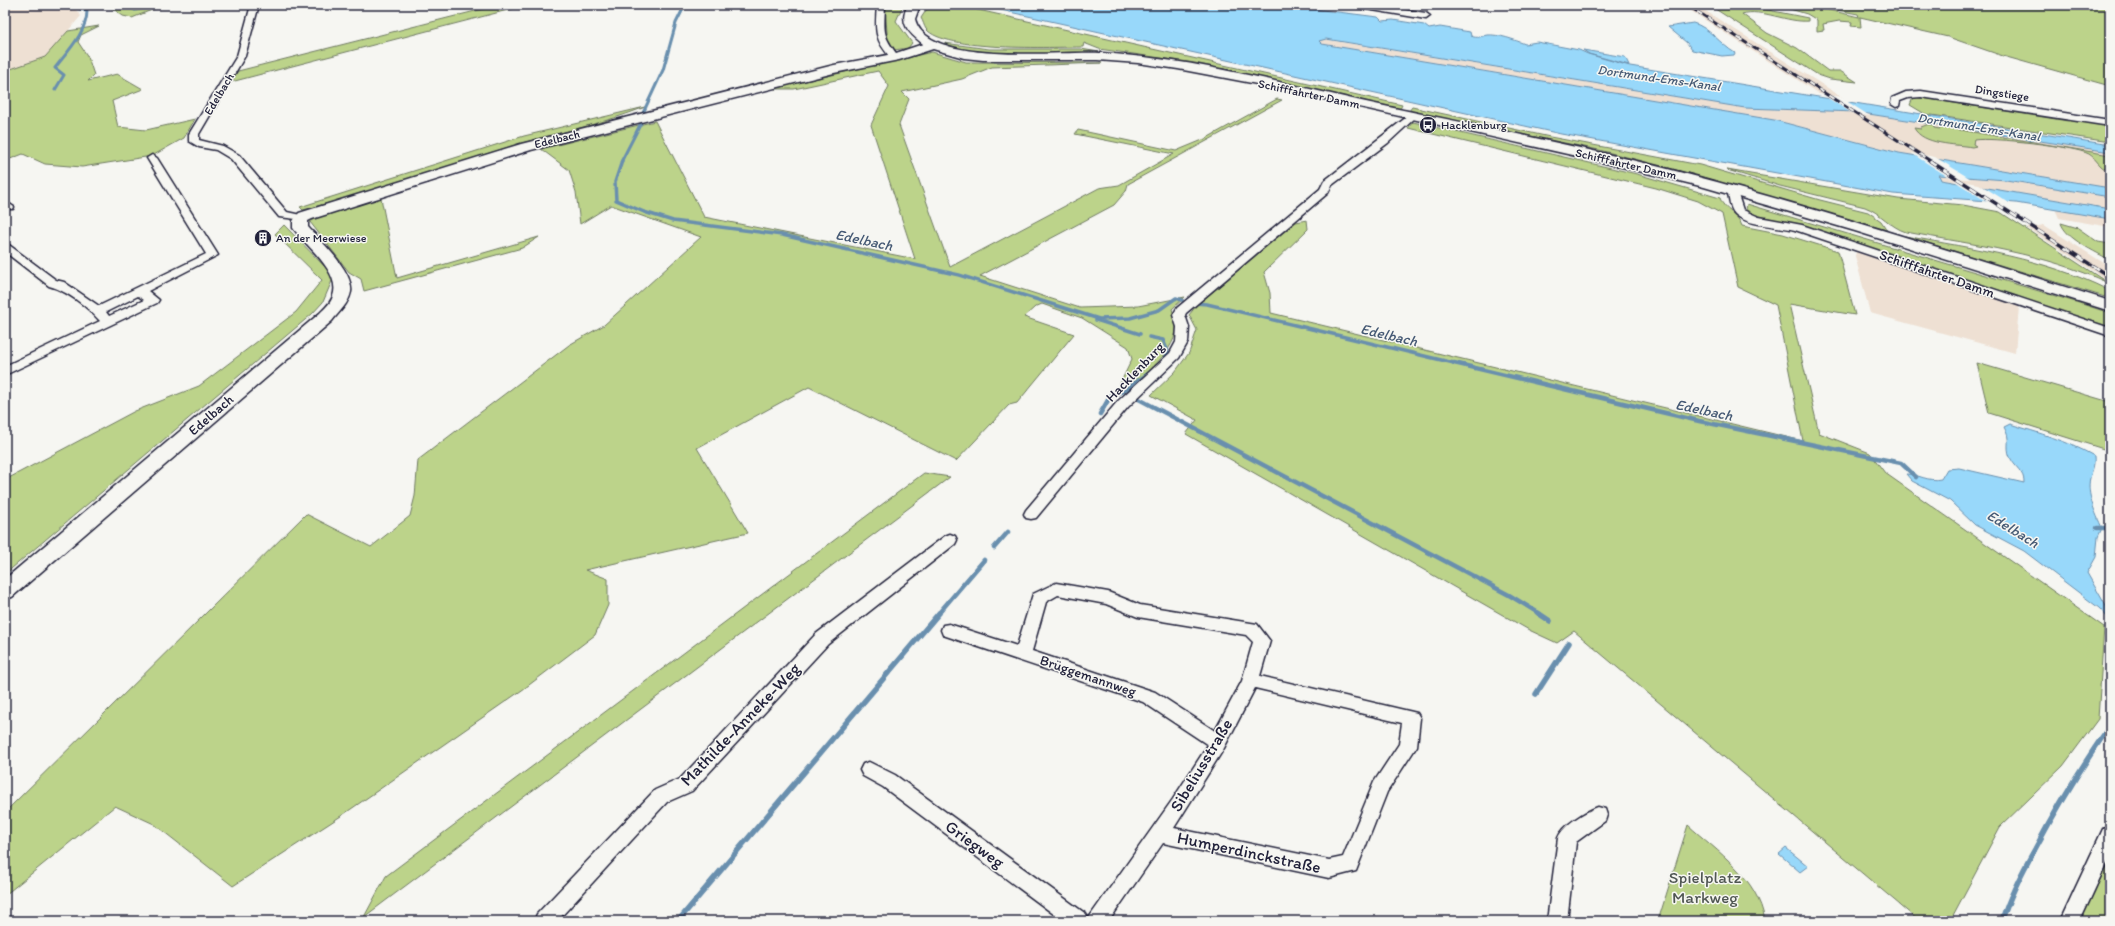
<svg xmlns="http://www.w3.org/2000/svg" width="2115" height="926" font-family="Itim,sans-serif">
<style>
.built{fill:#eee0d3}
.green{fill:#bcd38a;stroke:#6f7a62}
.water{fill:#98d8fa;stroke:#698fae}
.pier{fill:#f6f6f2}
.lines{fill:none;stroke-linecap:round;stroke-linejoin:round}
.stream-far3{stroke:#698fae;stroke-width:3}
.stream-far2{stroke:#698fae;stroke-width:3.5}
.stream-far1{stroke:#698fae;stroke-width:4.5}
.stream{stroke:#698fae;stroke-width:5.5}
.street-casing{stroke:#22223b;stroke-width:3}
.secondary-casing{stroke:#22223b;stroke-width:3}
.street{fill:#f6f6f2;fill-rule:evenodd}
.secondary{fill:#f6f6f2;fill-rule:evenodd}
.rail-far1-casing{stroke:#22223b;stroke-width:3}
.rail-casing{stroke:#22223b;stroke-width:3.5}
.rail-far1{stroke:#f6f6f2;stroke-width:2;stroke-dasharray:6;stroke-linecap:butt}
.rail{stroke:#f6f6f2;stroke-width:2.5;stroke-dasharray:8;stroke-linecap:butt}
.labels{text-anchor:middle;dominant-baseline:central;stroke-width:3;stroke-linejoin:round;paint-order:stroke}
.far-street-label{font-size:12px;fill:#22223b;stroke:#f6f6f2}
.far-poi-label{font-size:12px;fill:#22223b;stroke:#f6f6f2;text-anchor:start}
.far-water-label{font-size:13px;font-style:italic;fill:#455974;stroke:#f6f6f2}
.street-label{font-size:14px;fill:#22223b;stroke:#f6f6f2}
.water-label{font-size:15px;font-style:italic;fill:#455974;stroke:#f6f6f2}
.near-street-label{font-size:17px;fill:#22223b;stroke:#f6f6f2}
.near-park-label{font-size:17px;fill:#505753;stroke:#f6f6f2}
</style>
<rect width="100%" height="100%" fill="#f6f6f2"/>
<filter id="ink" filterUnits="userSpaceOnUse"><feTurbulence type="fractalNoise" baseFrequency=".025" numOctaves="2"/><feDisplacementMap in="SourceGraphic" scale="8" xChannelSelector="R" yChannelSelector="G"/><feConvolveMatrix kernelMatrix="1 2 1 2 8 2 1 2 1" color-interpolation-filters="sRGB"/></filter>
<g filter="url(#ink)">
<path class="built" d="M5 5H72L81 16 45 57 5 71Z
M1682 5H1696L1842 97 1819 94Z
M1322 39 1745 108 1856 112 2110 152V188L1899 153 1774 120 1322 44 1319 43Z
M1939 175 2005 180 2110 197V209L1941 180Z
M2055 209 2110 219V227L2059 218Z
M2044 225 2110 267V282L2027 228Z
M1856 252 2019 307 2015 353 1870 313 1855 256Z"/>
<path class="green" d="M108 5H164L132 18 123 16Z
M499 5H527L231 82 238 71Z
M885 5H903L896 21 912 43 908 48 894 50 888 46Z
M956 5 1402 105 1400 109 1195 63 1099 49 1084 43 1083 47C1053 47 945 52 926 29 924 26 923 21 921 18L929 6Z
M1709 5H1743L1808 18V21C1788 23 1761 8 1742 14L1767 33 1797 48 1828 71H1840L1857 82 1830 79 1818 75Z
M1811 5H2110V86L2003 56 1948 37 1860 17 1861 27 1851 26 1852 22 1839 21 1823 24 1824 30 1817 31V20L1807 14 1783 7H1816L1859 17 1858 14Z
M99 26 81 35 78 42 88 57 94 75 88 81 117 74 143 89 112 101 118 127 146 130 195 119 184 138 152 156 82 167 45 164 23 154 5 161V71L45 57 68 31Z
M944 43 989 49H1081L1099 52C1051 54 988 63 944 43Z
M932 52 966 62 1102 63 992 67 962 79 902 92 909 99 899 125 950 267 1099 188 1119 185 1174 154 1075 134 1078 130 1176 151 1205 139 1277 99 1282 100 1128 184 1126 191 1114 205 980 276 1080 308 1138 306 1185 297 1172 309C1173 313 1176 319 1176 324 1179 350 1141 377 1124 393L1118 388 1132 359 1128 347 1082 318 1042 304 1035 307 1024 317 1074 334 1017 403 1009 405 956 461 809 387 697 448 748 533 585 570 608 579V605L595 635 525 688 341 816 233 886 154 824 115 806 5 895V812L306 514 371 547 410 516 415 496 418 460 569 345 604 325 701 237 611 205 580 224 576 192 569 170 541 149 655 121 704 217 915 259 871 125 889 86 878 71 794 89H775L788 85Z
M1917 97 2068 121 2074 119 2110 125V142L1925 114 1910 105 1912 100Z
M645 107C605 123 563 132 522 143 449 165 377 191 303 210L300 207 524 136Z
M1412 107 1550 137 1700 165 1820 200 1868 212 1881 221 1887 230 1662 166 1599 150 1409 111Z
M1413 122 1637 174 1720 198C1724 211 1738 213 1742 226L1783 234 1838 251 1855 315 1789 304 1819 433 1870 453 1885 473 2104 627 2098 719 2063 766 2000 827 1950 921H1919L1574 631 1557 643 1529 630 1186 434 1197 420 1151 395 1175 372 1189 353 1197 330 1189 315 1196 306 1296 222 1307 220 1308 229 1264 272 1270 293 1271 313 1803 441 1776 305 1738 287 1722 214 1698 201 1656 188 1408 128Z
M1929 124 1933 125 1934 128 1940 129V126L1943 127 2110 155V171C2100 169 2097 159 2089 154 2073 146 1992 137 1974 140L1973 144 1976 146 1972 147C1955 144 1923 145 1914 128L1921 129V127Z
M1727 170 1898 199 1963 205 2000 212 2108 283C2045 253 1974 245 1906 232 1890 227 1881 213 1865 207L1780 186Z
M381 198 397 278 539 237 522 248 364 291 361 279 349 272 310 222C326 209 360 204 381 198Z
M1747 204 2079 303 2110 313V328L1798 225 1756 215 1746 210Z
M2061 223 2078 228 2098 242 2110 244V260C2096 252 2066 239 2061 223Z
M284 225 334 276 323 302 312 314 5 574V480L135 411 199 386 296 312 322 280 275 234Z
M1905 236C1975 249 2044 258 2108 290L2105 297Z
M1977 363 2110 402V451L1989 413Z
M924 473 950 477 364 917 386 876Z
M1688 825C1718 852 1758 878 1765 921H1658Z
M2110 857V921H2080Z"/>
<path class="water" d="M978 5H1282L1378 17 1382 21 1393 20 1424 25 1429 29 1440 27 1470 32 1471 36C1478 39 1481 36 1487 35 1499 34 1515 40 1525 44L1537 42 1579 50 1588 54 1630 66 2110 145V152L1856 112 1745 108 1326 39 1319 41 1322 44 1774 120 1899 153 2110 188V197L2006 180 1939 175 1941 180 2110 209V219L2016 203 1893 194 1561 134Z
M1693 23C1709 27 1721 45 1735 53L1734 55 1722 56 1692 50 1687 43 1668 27Z
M1583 50 1625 57 1629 65 1589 54Z
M2010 424C2039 433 2068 441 2094 456 2095 466 2092 470 2090 478 2086 494 2096 514 2102 528L2098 537 2096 557 2087 573 2110 613V620L2099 608 2024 551 1975 525 1950 501 1912 481 1906 474C1918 474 1928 482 1941 479L1947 469 1959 468 2024 483C2025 472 2014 467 2010 457 2005 445 2012 441 2004 427Z
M1786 848 1808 866 1800 872 1779 854Z"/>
<path class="pier" d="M1821 94 1840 97 1870 116 1853 114Z
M1911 153 1935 157 1971 179 1950 178Z
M1953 180 1979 184 2011 204 1989 203Z"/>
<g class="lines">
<path class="stream-far3" d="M125 5 135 10 158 5
M55 90 64 75 55 68C67 52 87 32 87 11L76 7 81 5
M643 113 663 70 676 23 685 5
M621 162 641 123"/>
<path class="stream-far2" d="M622 161 615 182 616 200 644 212 673 221 782 235 959 275 1099 319 1130 318 1159 310 1176 298 1182 300
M1194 303 1207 304 1458 364
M1096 320 1140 334
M1149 337 1163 340 1168 352 1162 362"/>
<path class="stream-far1" d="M1454 363 1699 421 1901 463 1916 477
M1135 397 1509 595 1540 614
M1100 414 1111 395 1123 391 1154 370
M2097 528H2110
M994 548 1008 532
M938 614 984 560"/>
<path class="stream" d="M1538 613 1550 621
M1536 694 1569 643
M678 921 939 613
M2002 921C2010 895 2022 872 2035 849 2058 806 2082 765 2110 726"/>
<defs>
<path id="street" d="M251 5H259L245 56 199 134V140L223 146 239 155 287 212 305 216 306 218 305 220 279 217 231 159 216 150 199 147 189 141V134L237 56Z
M877 5H885C884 33 882 35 899 57L898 59H892C874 40 875 30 877 5Z
M1350 5H1370L1426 13 1430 16 1426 19 1354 7Z
M1921 91 2110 120V126L1921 97 1908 98 1900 101 1899 106 1896 107 1891 104 1892 98 1906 92Z
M1412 113 1417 116 1415 118 1388 143 1332 185 1328 193 1186 313 1185 315 1189 327 1188 342 1179 358 1128 407 1036 518 1031 519 1026 518 1024 514 1026 510 1118 401 1170 353 1176 342 1177 327 1173 315 1177 308 1320 189 1324 181Z
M152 155 157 158 218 255 148 291 159 300 157 303 5 375V366L100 321C87 306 67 291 49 286L5 252V244L9 245 56 280 64 282 99 306 206 254 147 158ZM138 296 144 300 109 316 106 312Z
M1732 188 1736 189 1743 210 1759 217 1802 225 2110 328V336L1795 230C1779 226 1747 226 1735 214 1729 208 1730 198 1727 191Z
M5 201 14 207 13 209H5Z
M950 534 955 536 957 540 955 544 828 644 692 791 667 802 557 921H534L537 914 655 790 680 779 816 634 945 536Z
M1056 583 1108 592 1140 605 1257 624 1270 641 1260 676 1417 713 1420 718 1417 746 1387 792 1356 871 1329 878 1163 843 1109 921H1063L883 787 863 776 860 770 863 764 869 762 895 775 1086 914 1088 919 1173 799 1208 745 1143 702 943 635 941 630 943 625 949 624 1017 646 1033 594ZM1058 595 1106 604 1138 617 1246 635 1253 642 1242 681 1215 731 1155 692 1032 651 1046 602ZM1255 688 1402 723 1399 744 1374 782 1343 857 1329 860 1174 828 1223 750Z
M1598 807 1605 809 1607 815 1605 821 1576 842 1567 921H1547L1558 838C1563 825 1585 812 1598 807Z
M2110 826V856L2080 921H2060L2103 829Z"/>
<path id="secondary" d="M908 5H920L915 19C927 68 1063 50 1102 53 1141 56 1180 61 1219 69 1276 80 1332 95 1389 107 1498 130 1609 152 1717 182 1849 218 1979 260 2110 301V311L1855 231 1704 187 1585 158 1257 84 1178 69 1138 63 1097 60H983L964 58 933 49 899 60 834 73 531 150 312 219 308 221V227C321 241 354 272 351 292 349 303 339 312 332 321L12 597 5 599V579L320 313C325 308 331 303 333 296 342 273 305 245 293 228V221L299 213 521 144 834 65 893 54 923 44C909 33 898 23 908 5Z"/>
</defs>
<use href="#street" class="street-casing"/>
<use href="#secondary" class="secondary-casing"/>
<use href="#street" class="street"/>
<use href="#secondary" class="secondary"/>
<defs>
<path id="rail-far1" d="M1687 5 1932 162"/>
<path id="rail" d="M1930 161 2110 277"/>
</defs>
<use href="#rail-far1" class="rail-far1-casing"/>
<use href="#rail" class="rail-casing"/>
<use href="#rail-far1" class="rail-far1"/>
<use href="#rail" class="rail"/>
</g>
</g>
<defs>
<symbol id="bus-disc" viewBox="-11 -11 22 22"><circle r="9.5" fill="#22223b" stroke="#f6f6f2"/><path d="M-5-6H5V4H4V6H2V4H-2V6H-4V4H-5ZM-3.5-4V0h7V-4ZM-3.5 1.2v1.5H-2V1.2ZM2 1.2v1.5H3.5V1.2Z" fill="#fff"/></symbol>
<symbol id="building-disc" viewBox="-11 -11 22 22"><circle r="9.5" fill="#22223b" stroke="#f6f6f2"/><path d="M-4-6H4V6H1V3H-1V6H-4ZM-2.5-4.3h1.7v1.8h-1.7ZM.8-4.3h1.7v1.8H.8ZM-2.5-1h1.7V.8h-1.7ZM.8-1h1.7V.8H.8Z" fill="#fff"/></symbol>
</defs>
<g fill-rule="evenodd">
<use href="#bus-disc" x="1418" y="115" width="20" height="20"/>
<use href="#building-disc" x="253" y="228" width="20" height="20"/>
</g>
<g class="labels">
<g class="far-street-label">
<text transform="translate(2002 93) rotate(9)">Dingstiege</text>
<text transform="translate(219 94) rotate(-59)">Edelbach</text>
<text transform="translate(1309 94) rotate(12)">Schifffahrter Damm</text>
<text transform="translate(557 139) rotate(-14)">Edelbach</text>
<text transform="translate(1626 164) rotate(13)">Schifffahrter Damm</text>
</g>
<g class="far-poi-label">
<text x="1441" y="125">Hacklenburg</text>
<text x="276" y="238">An der Meerwiese</text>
</g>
<g class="far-water-label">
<text transform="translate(1659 78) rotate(8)">Dortmund-Ems-Kanal</text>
<text transform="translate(1979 127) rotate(9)">Dortmund-Ems-Kanal</text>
</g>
<g class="street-label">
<text transform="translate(1937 274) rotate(19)">Schifffahrter Damm</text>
<text transform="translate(1135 372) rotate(-46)">Hacklenburg</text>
<text transform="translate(211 415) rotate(-41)">Edelbach</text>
<text transform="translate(1088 676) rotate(19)">Brüggemannweg</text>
</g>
<g class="water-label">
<text transform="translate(864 240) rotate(12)">Edelbach</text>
<text transform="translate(1389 335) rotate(13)">Edelbach</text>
<text transform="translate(1704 410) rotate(12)">Edelbach</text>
<text transform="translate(2013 529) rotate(32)">Edelbach</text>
</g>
<g class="near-street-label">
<text transform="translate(740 724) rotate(-46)">Mathilde-Anneke-Weg</text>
<text transform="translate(1201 765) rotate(-59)">Sibeliusstraße</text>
<text transform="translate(975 844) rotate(36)">Griegweg</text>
<text transform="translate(1249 852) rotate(12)">Humperdinckstraße</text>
</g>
<g class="near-park-label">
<text x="1705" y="877">Spielplatz<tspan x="1705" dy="20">Markweg</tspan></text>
</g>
</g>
<rect width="2115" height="926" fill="none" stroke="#f6f6f2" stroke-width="20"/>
<rect x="10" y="10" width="2095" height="906" fill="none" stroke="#22223b" stroke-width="1.5" filter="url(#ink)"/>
</svg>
